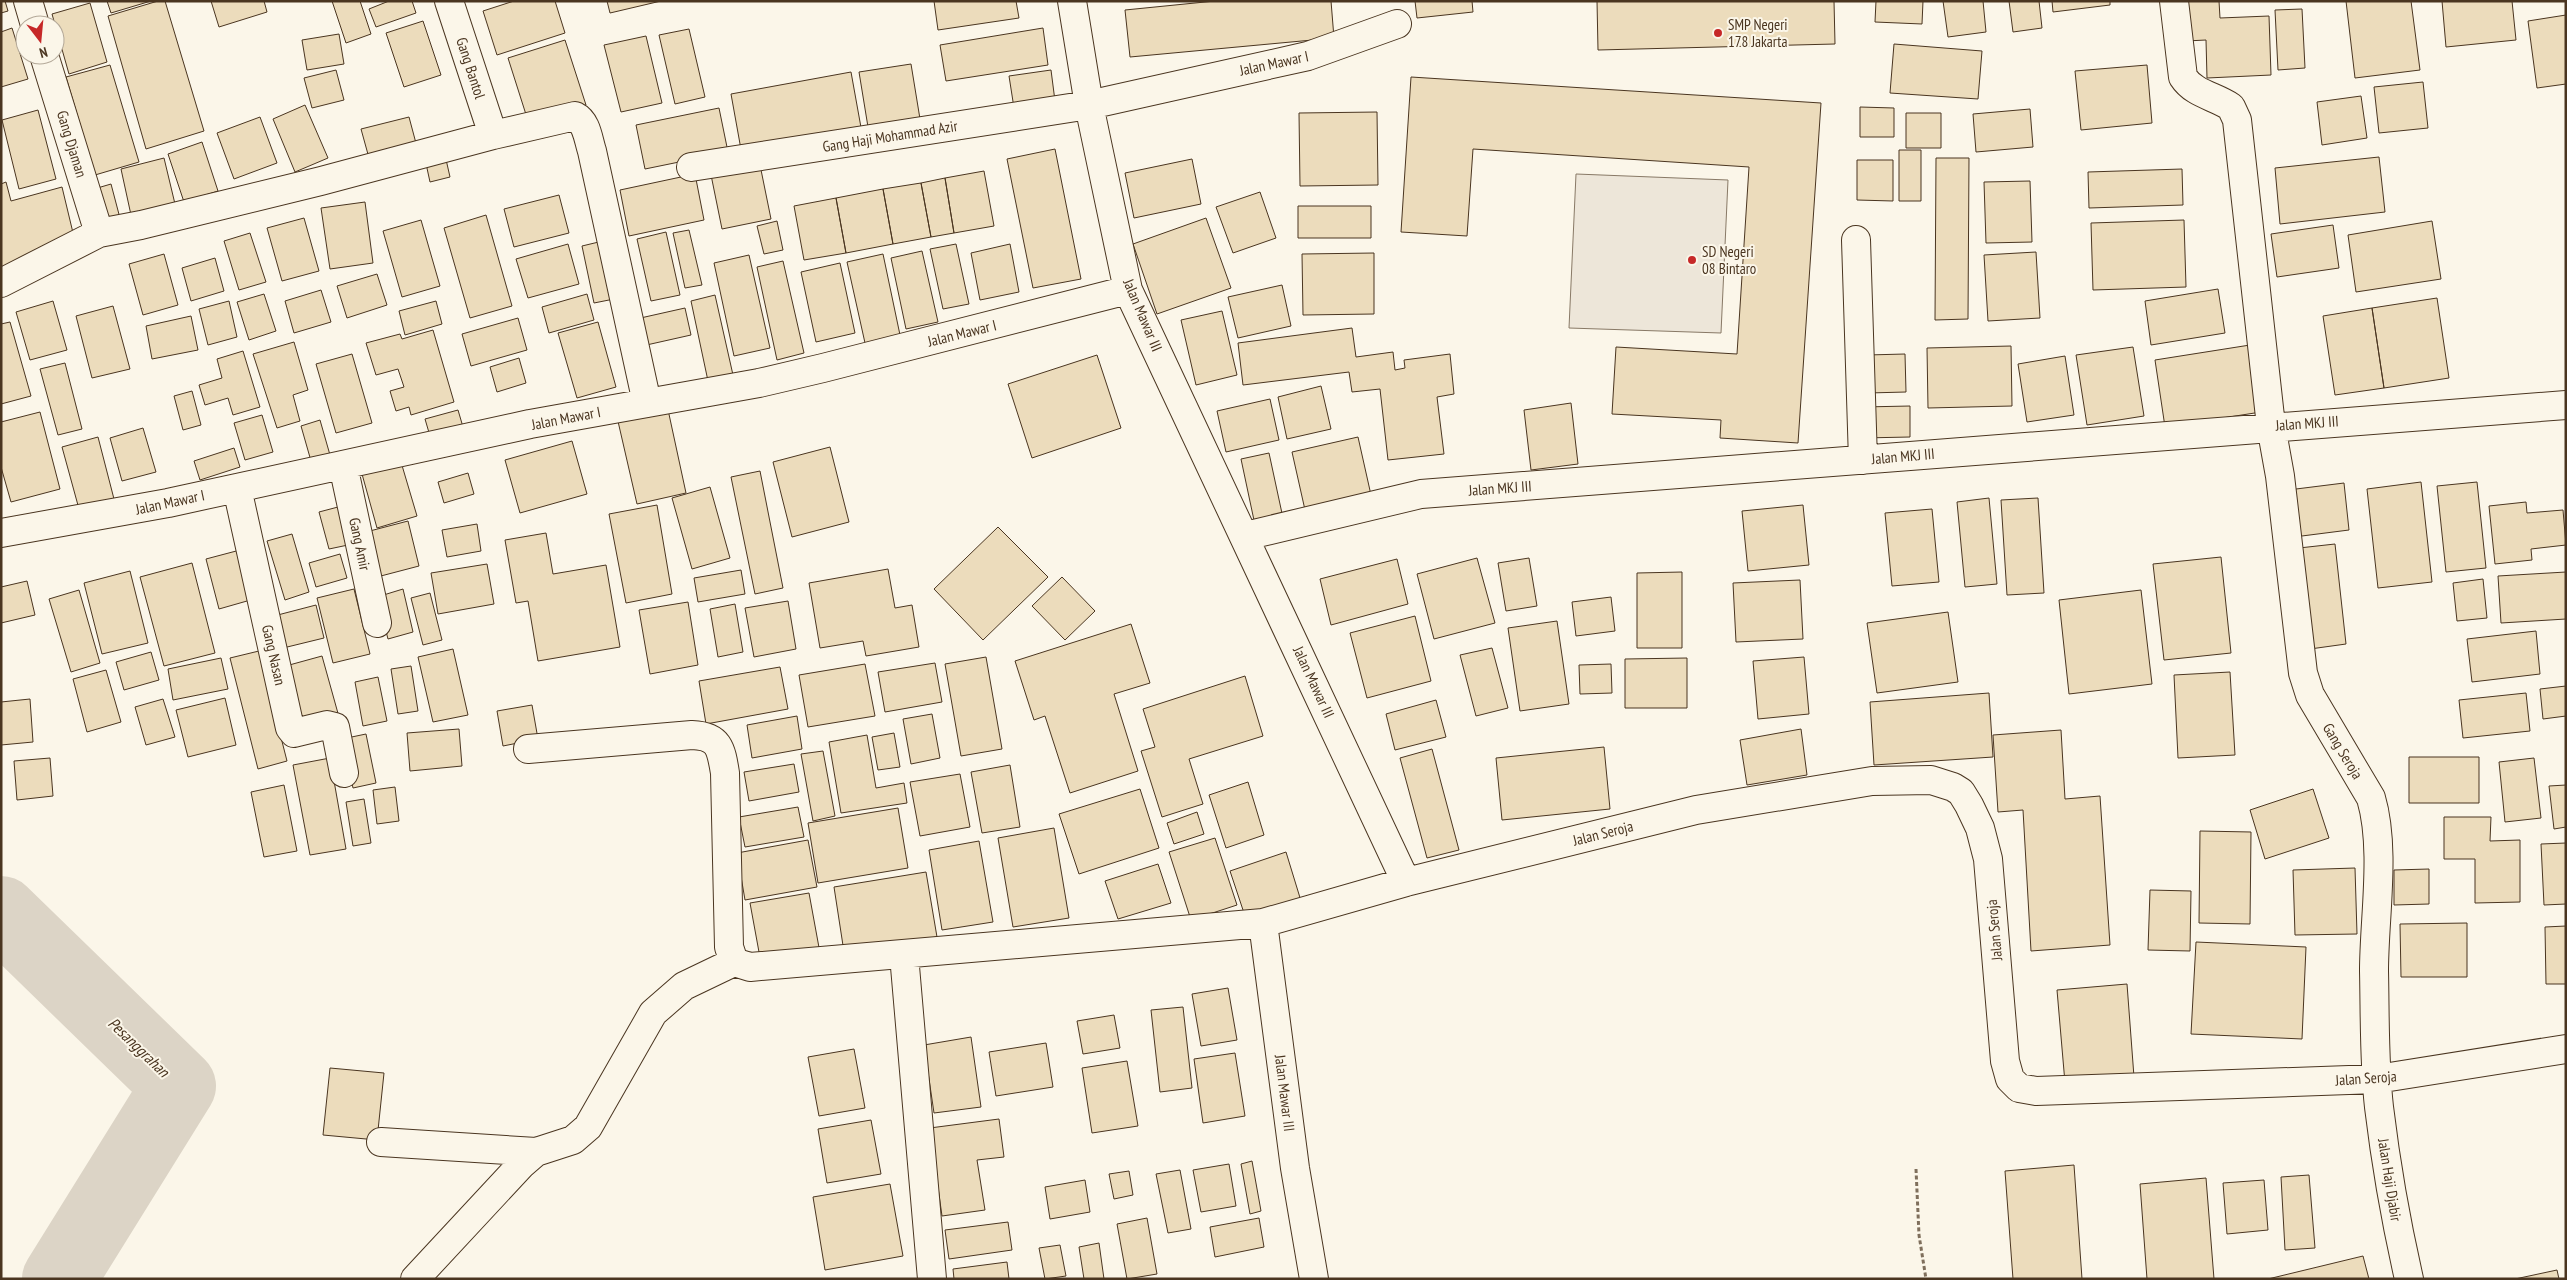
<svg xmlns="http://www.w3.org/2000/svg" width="2567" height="1280" font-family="'PT Sans Narrow',sans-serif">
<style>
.green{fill:#ede6d9;stroke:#887966}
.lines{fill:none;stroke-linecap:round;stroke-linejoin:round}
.river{stroke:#dcd4c6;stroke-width:74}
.building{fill:#ecdcbc;stroke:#4a3520}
.minor-casing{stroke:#4a3520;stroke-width:30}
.path{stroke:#7f6f5c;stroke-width:3;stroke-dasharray:4 2.5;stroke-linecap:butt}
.minor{stroke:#fbf6e9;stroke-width:28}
.poi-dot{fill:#c62828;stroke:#fbf6e9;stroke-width:2}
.labels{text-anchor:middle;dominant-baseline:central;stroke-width:4;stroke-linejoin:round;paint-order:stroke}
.poi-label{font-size:15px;fill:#4a3520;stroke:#fbf6e9;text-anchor:start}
.street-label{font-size:15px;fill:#4a3520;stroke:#fbf6e9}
.water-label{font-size:16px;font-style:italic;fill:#4a3520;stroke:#fbf6e9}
</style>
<rect width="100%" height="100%" fill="#fbf6e9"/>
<path class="green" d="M1576 174 1728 180 1721 333 1569 328Z"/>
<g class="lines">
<path class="river" d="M1 913 179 1086 59 1279"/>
</g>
<path class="building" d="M1 1H5L8 11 1 13Z
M107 1H151L111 13Z
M158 1H165L204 131 146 149 108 16Z
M211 1H264L267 12 219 27Z
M332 1H360L371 34 346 43Z
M389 1H412L416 13 376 27 369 9Z
M514 1H555L565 33 497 55 483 11Z
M607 1H661L610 13Z
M934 1H1016L1019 18 938 30Z
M1215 1H1331L1334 38 1130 57 1125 10Z
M1415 1H1472L1473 12 1417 18Z
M1597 1H1834L1835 44 1598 50Z
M1876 1H1923L1922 24 1875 22Z
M1943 1H1983L1986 32 1948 37Z
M2009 1H2039L2042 28 2013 32Z
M2052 1H2110V5L2053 12Z
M2184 1H2219L2220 18 2269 16 2271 75 2207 78 2206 40 2186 41Z
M2346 1H2411L2420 70 2355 78Z
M2442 1H2512L2516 40 2446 47Z
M90 3 107 62 69 74 52 14Z
M2302 9 2305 68 2278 70 2275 10Z
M2566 15V84L2537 88 2528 21Z
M423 21 441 75 404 87 386 33Z
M12 28 28 79 1 87V32Z
M1043 28 1048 65 946 81 940 45Z
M689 29 705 97 675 104 659 35Z
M339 34 344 64 307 70 302 40Z
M646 36 662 103 621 112 604 45Z
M565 40 586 105 529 124 508 58Z
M1894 44 1982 51 1978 99 1890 93Z
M911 64 920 119 868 127 859 72Z
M110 65 139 162 95 175 66 77Z
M2147 65 2152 123 2081 130 2075 71Z
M336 70 344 100 312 108 304 78Z
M1051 70 1055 101 1014 108 1009 76Z
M851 72 862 133 742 155 731 94Z
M1411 77 1821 103 1798 443 1720 438 1721 420 1612 414 1616 347 1737 354 1749 167 1473 149 1467 236 1401 232Z
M2423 82 2428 128 2379 133 2374 87Z
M2361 96 2367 138 2322 145 2317 102Z
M305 105 328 158 295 172 273 119Z
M1860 107 1894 108V137H1860Z
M719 108 728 152 645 169 636 125Z
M2030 109 2033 147 1976 152 1973 114Z
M38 110 56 179 19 189 2 120Z
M1377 112 1378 185 1300 186 1299 113Z
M1906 113H1941V148H1906Z
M260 117 277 163 234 179 217 133Z
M409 117 417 147 369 158 361 129Z
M202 142 218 191 184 202 168 154Z
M1055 149 1081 279 1033 288 1007 159Z
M1899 150H1921V201H1899Z
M445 155 450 177 430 182 425 159Z
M2379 157 2385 212 2280 224 2275 168Z
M164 158 175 204 131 215 121 169Z
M1936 158H1969L1968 319 1935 320Z
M1192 159 1201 204 1134 218 1125 173Z
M759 160 771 219 722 229 710 170Z
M1857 160H1893V201L1857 200Z
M2182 169 2183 205 2089 208 2088 172Z
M984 171 994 226 954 233 945 178Z
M695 174 704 220 629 236 620 190Z
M945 178 954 233 931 237 921 183Z
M2030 181 2032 242 1986 243 1984 182Z
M6 182 11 201 62 187 74 237 1 273V184Z
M921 183 931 237 893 244 883 189Z
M111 184 121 222 104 227 94 189Z
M883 189 893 244 846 253 836 198Z
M1260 192 1276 238 1233 253 1216 207Z
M559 195 569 233 514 247 504 209Z
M836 198 846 253 804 260 794 206Z
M365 202 373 263 330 269 321 208Z
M1298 206H1371V238H1298Z
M486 215 512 306 470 318 444 228Z
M304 218 319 271 282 281 267 228Z
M1206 218 1231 288 1157 314 1133 244Z
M421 220 440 286 402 297 383 231Z
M2184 220 2186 287 2093 290 2091 223Z
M777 221 783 250 764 254 757 226Z
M2432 221 2441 279 2356 292 2348 235Z
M2333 225 2339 268 2277 277 2271 234Z
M689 230 702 285 685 288 673 233Z
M666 232 680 295 651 301 637 239Z
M250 233 266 282 239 290 224 241Z
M607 240 619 298 594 303 582 246Z
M568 244 579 284 528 298 516 259Z
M956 244 969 304 943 309 930 249Z
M1010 244 1019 292 980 300 971 253Z
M922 251 938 322 906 329 891 258Z
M2036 252 2040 318 1988 321 1984 255Z
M1374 253V314L1303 315 1302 254Z
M164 254 178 305 143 315 129 264Z
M883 254 900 335 865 343 847 262Z
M749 255 770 348 734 356 714 263Z
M215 258 224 291 191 301 182 268Z
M783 261 804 353 777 360 757 267Z
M840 263 855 333 816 342 801 272Z
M377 274 387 305 347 318 337 286Z
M1282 285 1291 326 1238 338 1228 297Z
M2218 289 2225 333 2151 345 2145 301Z
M321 290 331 322 294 333 285 301Z
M264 294 276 331 249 340 237 302Z
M587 294 594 320 549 333 542 307Z
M715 295 733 375 708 381 691 301Z
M2437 298 2449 378 2384 388 2372 308Z
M53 301 67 350 30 360 16 312Z
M229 301 237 337 208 345 199 309Z
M436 301 442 324 405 335 399 311Z
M113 306 130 369 92 378 76 316Z
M685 308 691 335 642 346 636 319Z
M2372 308 2384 388 2335 395 2323 316Z
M1222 311 1237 375 1196 385 1181 320Z
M191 316 198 350 152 359 146 326Z
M518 318 527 350 471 366 462 334Z
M10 322 31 396 1 404V324Z
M598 322 616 387 577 398 558 333Z
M1352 328 1356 357 1393 352 1395 370 1405 368 1404 360 1450 354 1454 394 1437 397 1444 454 1388 460 1380 389 1352 392 1349 372 1243 385 1238 343Z
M433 330 454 402 411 415 409 407 396 411 390 391 404 387 398 369 376 375 366 343 400 334 402 339Z
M294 342 308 390 293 395 300 421 277 428 253 354Z
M2250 345 2261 412 2165 427 2155 360Z
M2011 346 2012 406 1928 408 1927 348Z
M2133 347 2144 416 2087 425 2076 355Z
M243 351 260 407 233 415 228 398 205 405 199 385 222 378 217 359Z
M352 354 372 423 336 433 316 364Z
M1905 354 1906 392 1868 393 1867 355Z
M1097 355 1121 428 1032 458 1008 384Z
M2065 356 2074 415 2027 422 2018 364Z
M519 358 526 383 497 392 490 367Z
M65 363 82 429 58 435 40 369Z
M1321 386 1331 429 1287 439 1278 397Z
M192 391 201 425 183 430 174 396Z
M1270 399 1279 440 1226 452 1217 411Z
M1571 403 1578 464 1531 470 1524 410Z
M667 405 686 493 637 504 617 417Z
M1910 406V437L1862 438V407Z
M458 410 463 427 430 436 425 419Z
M40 412 60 489 11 502 1 467V422Z
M262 415 273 452 245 460 234 423Z
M320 420 330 455 311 461 301 426Z
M143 428 156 472 122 481 110 438Z
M98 437 114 499 79 509 62 447Z
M1358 437 1371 495 1305 510 1292 452Z
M572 441 587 494 520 513 505 460Z
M830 447 849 522 792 537 773 462Z
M234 448 240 467 200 480 194 461Z
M1269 453 1283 518 1255 525 1241 459Z
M401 462 417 516 377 528 362 474Z
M760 471 783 588 755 594 731 477Z
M468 473 474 494 444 503 438 482Z
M2421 482 2432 582 2378 588 2367 489Z
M2477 482 2486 568 2446 572 2437 486Z
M2344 483 2349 530 2294 537 2288 490Z
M710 487 730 558 692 569 672 498Z
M1989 498 1997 584 1965 587 1957 502Z
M2038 498 2044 593 2007 595 2001 500Z
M2526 502 2527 513 2563 510 2566 545 2531 549 2532 560 2495 564 2489 506Z
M657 505 672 594 626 603 609 514Z
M1803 505 1809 565 1748 571 1742 511Z
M338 507 348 545 329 549 319 512Z
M1932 509 1939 582 1892 586 1885 513Z
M408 521 419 566 377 577 366 532Z
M477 524 481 551 447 557 442 530Z
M998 527 1048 577 983 640 934 589Z
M546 533 553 574 606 565 620 647 538 661 528 601 516 603 505 540Z
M292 534 309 592 285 600 267 541Z
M2335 544 2346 644 2310 649 2299 548Z
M240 550 254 599 219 609 206 559Z
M340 554 347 578 316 587 309 563Z
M2221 557 2231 653 2164 660 2153 564Z
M1477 558 1495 623 1434 639 1417 574Z
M1529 558 1537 606 1506 611 1498 563Z
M1397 559 1408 604 1331 625 1320 579Z
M192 563 215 653 164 666 140 577Z
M487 564 494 604 438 614 431 573Z
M888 569 895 608 912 605 919 647 866 656 863 641 820 648 809 583Z
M741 570 745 594 698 602 694 578Z
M130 571 148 643 102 654 84 583Z
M1682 572V648H1637V573Z
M2566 572V619L2501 623 2498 576Z
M1062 577 1095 611 1065 640 1032 606Z
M2483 579 2487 618 2457 621 2453 583Z
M1800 580 1803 639 1736 642 1733 583Z
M27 581 35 615 1 623V587Z
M354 589 370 654 333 663 317 598Z
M403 589 413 632 388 639 377 597Z
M79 590 100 663 71 672 49 599Z
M2141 590 2152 684 2069 694 2059 600Z
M430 593 442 640 423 645 411 598Z
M1611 597 1615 631 1576 636 1572 602Z
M788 601 796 649 754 657 745 608Z
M688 602 698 665 650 674 639 610Z
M735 604 743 652 718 657 710 609Z
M316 605 324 638 279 649 270 617Z
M1948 612 1958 682 1877 693 1867 623Z
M1415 616 1431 681 1367 698 1350 633Z
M1557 621 1569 704 1520 711 1508 628Z
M1131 624 1150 683 1114 694 1138 771 1070 793 1045 716 1034 720 1015 661Z
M2536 631 2540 674 2472 682 2467 639Z
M1492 648 1508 708 1476 716 1460 655Z
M453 649 468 715 433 722 418 657Z
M259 651 287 761 258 769 230 658Z
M151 652 159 680 124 690 116 662Z
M322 656 339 717 300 728 282 667Z
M986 657 1002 749 961 756 945 664Z
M1804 657 1809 714 1758 719 1753 661Z
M221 658 228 689 173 700 168 669Z
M1687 658V708H1625V659Z
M935 663 942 702 885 712 878 672Z
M865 664 875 716 808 727 799 675Z
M1611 664 1612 693 1580 694 1579 665Z
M411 666 418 711 398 714 391 669Z
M780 667 788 709 706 724 699 681Z
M106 670 121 722 87 732 73 679Z
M2230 672 2235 755 2178 758 2174 675Z
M1245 676 1263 736 1189 759 1203 804 1162 817 1141 751 1155 747 1143 709Z
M378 677 387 721 363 726 355 682Z
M2566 686V716L2543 719 2540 689Z
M1989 693 1993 757 1874 765 1870 702Z
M2526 693 2530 731 2463 738 2459 700Z
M225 698 236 745 188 757 176 710Z
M30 699 33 742 1 745V702Z
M163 699 175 737 146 745 135 707Z
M1436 700 1446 737 1395 750 1386 714Z
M532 705 538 739 503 746 497 711Z
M932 714 940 758 911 764 903 719Z
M797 716 802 749 752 758 747 725Z
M459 729 462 766 410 771 407 733Z
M1801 729 1807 775 1747 785 1740 740Z
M2061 730 2065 799 2100 796 2110 945 2031 951 2023 810 1998 812 1993 735Z
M894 733 900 767 878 770 872 737Z
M366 734 376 783 353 788 342 739Z
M867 735 876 788 904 783 907 803 841 813 829 742Z
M1604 747 1610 809 1502 820 1496 758Z
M1432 749 1459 850 1427 858 1400 758Z
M823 751 835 816 813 821 801 754Z
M2409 757H2479V803H2409Z
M50 758 53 796 17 800 14 761Z
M330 758 346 849 310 855 293 765Z
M2534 758 2541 818 2505 822 2499 762Z
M794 764 799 792 749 801 744 772Z
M1010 765 1020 827 982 833 971 772Z
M960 774 970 827 920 836 910 782Z
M1248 782 1264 835 1226 848 1209 795Z
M284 785 297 851 264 857 251 792Z
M2566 785V827L2554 829 2549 786Z
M395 787 399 821 377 824 373 790Z
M1140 789 1159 848 1079 874 1059 814Z
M2313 789 2329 838 2265 859 2250 810Z
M364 799 371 843 353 846 346 802Z
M798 807 804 837 745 847 739 817Z
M898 808 908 868 818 883 808 823Z
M1197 812 1204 834 1174 844 1167 823Z
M2444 817H2491L2490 841 2520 840V902L2475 903V859H2444Z
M1054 828 1069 918 1013 927 998 838Z
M2200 831 2251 832 2250 924 2199 923Z
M1215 838 1237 905 1191 920 1169 852Z
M808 840 817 887 745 900 737 853Z
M979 841 993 922 942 930 929 850Z
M2566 843V904L2544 905 2541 844Z
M1286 852 1301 901 1246 919 1230 871Z
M1158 864 1171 903 1118 919 1105 881Z
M2355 868 2357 934 2295 935 2293 870Z
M2429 869V904L2394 905V870Z
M926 872 937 937 844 952 834 887Z
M2150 890 2191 891 2190 951 2148 950Z
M809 893 820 953 761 963 750 903Z
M2467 923V977H2401L2400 924Z
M2566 926V984H2546L2545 927Z
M2196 942 2306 947 2302 1039 2191 1034Z
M2127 984 2134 1077 2065 1083 2057 990Z
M1228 988 1237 1040 1201 1046 1192 994Z
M1183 1007 1192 1088 1160 1092 1151 1010Z
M1114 1015 1120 1048 1083 1054 1077 1021Z
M971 1037 981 1107 934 1113 924 1045Z
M1046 1043 1053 1087 996 1096 989 1052Z
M854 1049 865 1108 819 1116 808 1057Z
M1235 1053 1245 1116 1203 1123 1194 1059Z
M1127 1061 1138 1126 1092 1133 1082 1068Z
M330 1068 384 1073 377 1140 323 1135Z
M999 1119 1004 1157 977 1160 985 1210 942 1216 935 1166 922 1129Z
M871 1120 881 1174 827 1183 818 1129Z
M1252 1161 1261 1211 1250 1214 1241 1164Z
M1229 1164 1236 1206 1201 1212 1193 1170Z
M2074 1165 2082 1279H2013L2005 1171Z
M1180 1170 1191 1229 1168 1233 1156 1174Z
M1129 1171 1133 1195 1114 1199 1109 1174Z
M2309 1175 2315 1248 2285 1250 2281 1177Z
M2206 1178 2214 1279H2147L2140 1184Z
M1085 1180 1090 1212 1050 1219 1045 1187Z
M2264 1180 2268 1230 2227 1234 2223 1183Z
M890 1184 903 1256 825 1270 813 1197Z
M1147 1218 1157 1274 1127 1279 1117 1224Z
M1259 1218 1264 1247 1215 1257 1210 1227Z
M1008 1222 1012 1250 949 1259 945 1230Z
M1099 1243 1104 1279H1084L1079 1247Z
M1060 1245 1066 1276 1045 1279 1039 1248Z
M2363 1256 2369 1279H2268Z
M1007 1262 1009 1279H954L953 1269Z
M2557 1270 2559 1279H2515Z"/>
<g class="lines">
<defs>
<path id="minor" d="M28 1 35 25
M449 1 493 135
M1072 1 1089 105 1128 290 1406 882 1263 923 1295 1168 1314 1279
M2174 1 2183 77C2194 94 2215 96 2231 107L2237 120 2271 426 2280 476 2303 673 2310 695 2371 798C2386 849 2374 918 2374 971 2375 1016 2374 1063 2379 1107 2386 1165 2396 1222 2409 1279
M44 55 99 233
M691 167 1089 105 1308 56 1397 24
M1856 240 1863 460
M1 283 99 233 141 225 321 181 493 135 575 116C587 122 588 139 592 151L647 403
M343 465 377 623
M237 488 290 728 294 733 327 725 335 727 344 773
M1 533 168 503 530 424 759 383 823 368 1128 290
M1245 536 1421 494 2566 405
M528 749 692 735C719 736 721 748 725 773L729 947 734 962
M1406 882 1696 810 1872 781 1931 780 1953 787 1961 792 1969 805 1980 828 1988 859 2005 1061 2010 1079 2019 1088 2036 1091 2377 1079 2566 1049
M904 955 932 1279
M381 1142 536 1152
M415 1279 521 1165 536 1152 573 1140 588 1127 653 1013 684 986 734 962 750 967 1263 923"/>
</defs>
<use href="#minor" class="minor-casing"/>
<path class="path" d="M1916 1169 1919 1235 1926 1279"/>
<use href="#minor" class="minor"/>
</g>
<g class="poi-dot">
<circle cx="1718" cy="33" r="5"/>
<circle cx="1692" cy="260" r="5"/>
</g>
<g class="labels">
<g class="poi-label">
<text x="1728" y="24">SMP Negeri<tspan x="1728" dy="17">178 Jakarta</tspan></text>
<text x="1702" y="251">SD Negeri<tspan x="1702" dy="17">08 Bintaro</tspan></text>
</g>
<g class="street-label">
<text transform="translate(1274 63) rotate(-12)">Jalan Mawar I</text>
<text transform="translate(471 68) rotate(72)">Gang Bantol</text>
<text transform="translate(890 136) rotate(-9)">Gang Haji Mohammad Azir</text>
<text transform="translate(72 144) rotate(73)">Gang Djaman</text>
<text transform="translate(1143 315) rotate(67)">Jalan Mawar III</text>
<text transform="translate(962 333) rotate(-14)">Jalan Mawar I</text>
<text transform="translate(566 418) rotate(-11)">Jalan Mawar I</text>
<text transform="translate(2307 423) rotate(-4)">Jalan MKJ III</text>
<text transform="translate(1903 456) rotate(-5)">Jalan MKJ III</text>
<text transform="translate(1500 488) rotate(-4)">Jalan MKJ III</text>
<text transform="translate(170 502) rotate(-12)">Jalan Mawar I</text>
<text transform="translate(360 544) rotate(78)">Gang Amir</text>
<text transform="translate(274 655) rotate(77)">Gang Nasan</text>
<text transform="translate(1314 682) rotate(65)">Jalan Mawar III</text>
<text transform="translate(2343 751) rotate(59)">Gang Seroja</text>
<text transform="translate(1603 833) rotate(-14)">Jalan Seroja</text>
<text transform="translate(1994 930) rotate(-95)">Jalan Seroja</text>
<text transform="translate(2366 1078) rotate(-4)">Jalan Seroja</text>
<text transform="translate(1285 1093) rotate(83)">Jalan Mawar III</text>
<text transform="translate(2390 1180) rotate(81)">Jalan Haji Djabir</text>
</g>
<g class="water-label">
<text transform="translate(139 1047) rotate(44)">Pesanggrahan</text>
</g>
</g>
<rect width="2567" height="1280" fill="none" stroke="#4a3520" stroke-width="5"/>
<g transform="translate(40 40) rotate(164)"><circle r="24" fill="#fbf6e9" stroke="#b4a999"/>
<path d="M0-4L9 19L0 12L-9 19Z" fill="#c62828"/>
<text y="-8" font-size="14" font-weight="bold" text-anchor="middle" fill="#4a3520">N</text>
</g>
</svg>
